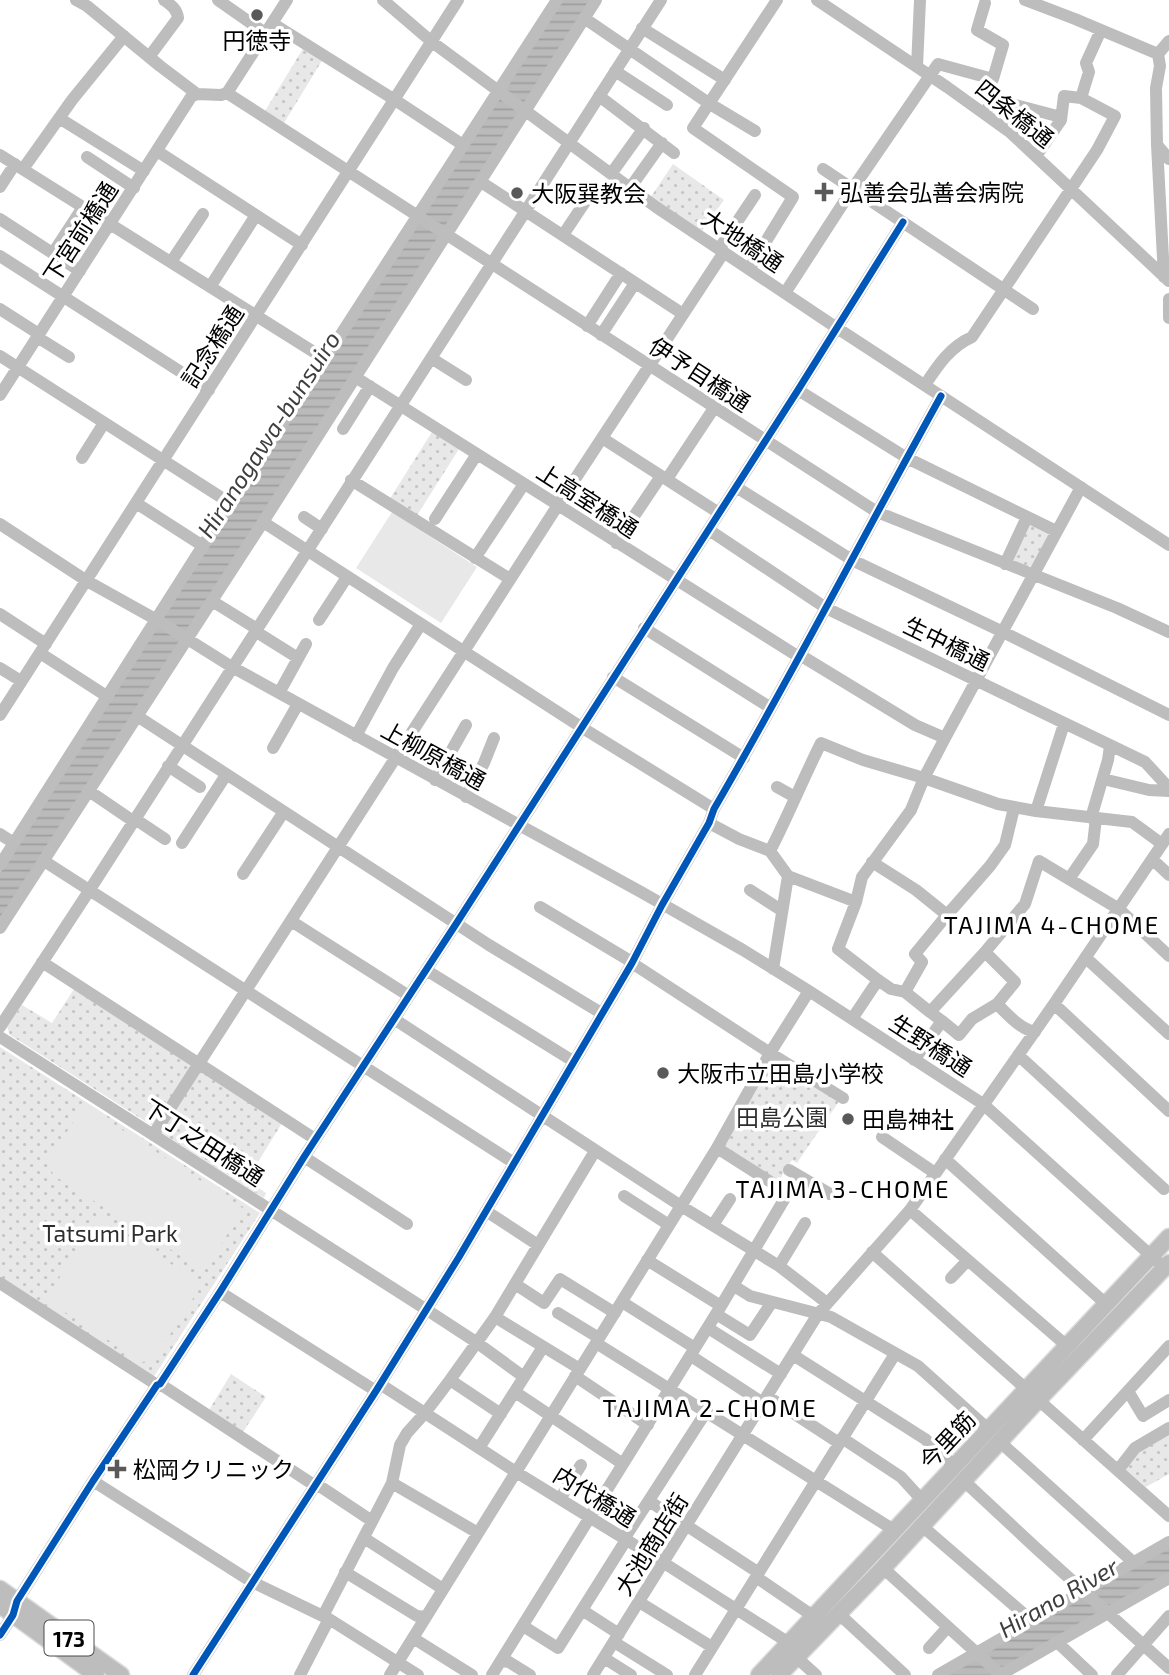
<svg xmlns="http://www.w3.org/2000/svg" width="1169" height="1675" font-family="'Exo 2','Noto Sans JP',sans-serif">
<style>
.park{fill:url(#park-dots)}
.garden{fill:#e8e8e8}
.water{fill:url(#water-rules)}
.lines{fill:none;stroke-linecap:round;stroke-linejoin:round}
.major-casing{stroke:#dbdbdb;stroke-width:19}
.minor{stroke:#bdbdbd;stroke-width:12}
.major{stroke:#bdbdbd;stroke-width:16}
.cycleway-casing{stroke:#fff;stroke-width:11}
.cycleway{stroke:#0057b8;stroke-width:7}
.poi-dot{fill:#595959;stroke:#fff;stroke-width:2.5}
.labels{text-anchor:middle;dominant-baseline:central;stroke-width:7;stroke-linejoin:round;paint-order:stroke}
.shield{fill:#fff;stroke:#4c4c4c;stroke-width:2}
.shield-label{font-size:21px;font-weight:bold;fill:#000}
.poi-label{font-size:23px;fill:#000;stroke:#fff;text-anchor:start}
.street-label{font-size:23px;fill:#000;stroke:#fff}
.park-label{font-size:23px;fill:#2d2d2d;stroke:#fff}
.water-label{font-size:24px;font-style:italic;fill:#3e3e3e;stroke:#fff}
.neighbourhood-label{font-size:24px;letter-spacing:2px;fill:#000;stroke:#fff}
</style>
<defs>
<pattern id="park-dots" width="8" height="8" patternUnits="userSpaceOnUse" patternTransform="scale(1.75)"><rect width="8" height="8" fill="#e8e8e8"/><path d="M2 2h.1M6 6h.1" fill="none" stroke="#c5c5c5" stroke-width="1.8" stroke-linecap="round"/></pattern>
<pattern id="water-rules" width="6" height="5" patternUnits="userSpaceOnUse" patternTransform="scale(1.75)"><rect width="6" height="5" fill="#bababa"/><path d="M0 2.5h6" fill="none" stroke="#9e9e9e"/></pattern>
</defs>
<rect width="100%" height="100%" fill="#fff"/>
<path class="park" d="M304 47 323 59 284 123 265 111Z
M673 164 724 200 701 232 650 198Z
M432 432 459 449 416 517 389 500Z
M1026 523 1048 531 1050 537 1035 565 1027 567 1009 560Z
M76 986 195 1063 154 1125H151L10 1035 7 1027 22 1005 52 1023Z
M0 1047 260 1213 153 1378 0 1278Z
M772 1059 840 1100 801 1157 797 1163 792 1160 778 1182 722 1146Z
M200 1070 282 1123 247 1180 266 1193 264 1198 160 1132Z
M231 1374 266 1397 243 1432 209 1410Z
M1169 1434V1474L1146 1487 1124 1468 1137 1452Z"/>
<path class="garden" d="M392 512 477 567 441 623 356 568Z
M84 1105 244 1209 206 1267 203 1268 195 1265 53 1175 49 1160Z
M97 1216 202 1284 154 1360 142 1362 46 1300Z"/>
<path class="water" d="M560 0H593L0 922V872Z
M1169 1547V1574L991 1675H946Z"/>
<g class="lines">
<defs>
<path id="major" d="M0 1589 121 1675
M0 1605 96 1675
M759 1675 1169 1237
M779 1675 883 1568 1038 1400 1169 1263"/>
</defs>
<use href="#major" class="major-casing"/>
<path class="minor" d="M76 0 87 6 160 66 197 94 221 95 227 93 877 512 1117 608 1169 632
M218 0 265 33
M383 0 432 42 656 207 837 328 1169 545
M817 0 947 87 1011 133 1169 281
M1025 0 1075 19 1158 54
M584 18 710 104 755 131
M272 23 395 100
M642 28 725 80
M149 57 178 18C177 9 171 5 164 0
M917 67 920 0
M615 71 667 105
M227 93 287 0
M599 96 674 153
M395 100 463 145
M984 112 996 100 1061 117
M59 118 144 171
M1157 145 1169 159
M157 151 302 245
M0 155 325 359
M1036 156 1061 120 1064 96 1081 98
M87 157 134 188
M23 169 72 100 124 36
M823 169 1033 309
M611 174 644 128
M481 182 683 314
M0 187 15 164
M630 188 662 143
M0 219 80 271
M563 235 587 199
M719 249 755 195
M53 253 83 207
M0 256 209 390
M171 262 203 214
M749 269 793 197 693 128 777 0
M1164 277 1157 145 1156 88 1160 66 1158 54 1169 41
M210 287 256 215
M785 293 853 188 938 64 993 79 1003 45 977 30 985 3
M1169 299V318
M0 309 39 334
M587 326 621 273
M601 335 635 283
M37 337 69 357
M0 356 230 503
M431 358 466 380
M355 377 799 657
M925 385C938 365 950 347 972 337L1097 150 1115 116 1081 98 1089 72 1086 63 1101 30
M798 390 907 458 1056 531
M0 395 191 97 197 94
M343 429 370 386
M602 438 719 513
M82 458 104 423
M667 479 714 408
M351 480 510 579
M736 487 852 560 1003 632 1169 715
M136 503 203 546
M304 517 322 529
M435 519 477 454
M263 522 581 727 714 809
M0 524 87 581 157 620 232 667 641 892 743 950 809 991 983 1104 1157 1261
M709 530 826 608 1145 762 1169 788
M616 543 661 476
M475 558 524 484
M1005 564 1027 517
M212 601 257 629
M0 614 46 644
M319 620 347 577
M644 628 771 708
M255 631 298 658
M40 653 108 697
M800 655 915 725 945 738
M0 668 21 681
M613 677 744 758
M279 693 306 644
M0 715 458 0
M137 716 489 945 601 1013
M356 736 393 668 421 624
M273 748 298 704
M168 766 200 787
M1103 779 1149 790 1169 791
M435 780 466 725
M777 787 795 797
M89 791 133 821
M466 797 484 763 494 738
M1036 811 1064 724
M1091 818 1108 760 1110 746
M135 819 165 839
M709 823 739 839 770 851
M0 834 14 843
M182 843 226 775
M1152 859 1169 875
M44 861 514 1163
M872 862 916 890 947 915 990 866 1005 845 1014 808
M0 865 230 503 325 359 557 0
M243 874 283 813
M788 876 856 902
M1069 879 1093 844 1096 818
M750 890 781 910
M540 907 632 962
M291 921 409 996
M0 928 263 522 596 0
M1086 958 1169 1034
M42 962 315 1139
M632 963 770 1053 843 1098
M773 969 788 876 770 851C788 816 803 779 821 743L863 760 924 778 998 804 1036 811 1132 822 1162 844
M426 970 573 1061
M905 992 922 962 915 954 947 915
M997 1004C1007 1014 1020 1029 1035 1032
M1054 1004 1169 1111
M930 1012 905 992 891 989 878 980 838 949 856 902 862 877 911 810 924 778 945 738 1081 487
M394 1019 681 1206 779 1266 827 1303
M852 1019 878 980
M942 1021 959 1035 972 1019 997 1004 1015 982 985 952
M0 1027 89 891 661 0
M0 1037 427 1310 476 1342 524 1377
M1018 1055 1164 1189
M914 1060 942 1021 930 1012 985 952 1025 904 1039 861 1119 909 1169 956
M153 1135 558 505 724 252
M882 1137 935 1173
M304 1157 407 1224
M945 1159 1106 1304
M789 1170 830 1194
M624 1196 669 1225
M910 1210 1067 1346
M486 1211 538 1245
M713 1225 730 1199
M872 1252 1169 1516
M647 1260 721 1306
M779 1266 805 1223
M951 1278 968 1260
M0 1283 157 1385
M515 1284 544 1303 560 1279 615 1313
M734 1286 750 1296 831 1317 918 1366 988 1429
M220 1292 376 1391
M622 1302 695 1348
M558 1313 599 1338
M716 1314 750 1335 772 1302
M495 1317 580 1369
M708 1328 781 1374
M596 1343 894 1530
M793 1355 925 1439 954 1466
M691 1356 763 1403
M575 1376 648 1425
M450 1380 501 1414
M160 1384 314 1485
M380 1384 516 1472 664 1563 789 1643
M1128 1391 1143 1416 1169 1400
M515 1392 623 1464
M767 1396 839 1443
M842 1438 901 1477 922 1500
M1083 1440 1169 1346
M1000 1442 1133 1562
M479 1448 543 1347
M1118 1470 1135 1448 1169 1428
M93 1481 252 1582 329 1619 418 1675
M964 1481 1037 1549 1169 1668
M315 1483 372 1521
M392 1483 478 1533
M560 1499 581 1465
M649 1501 759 1573
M922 1526 1032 1621
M364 1538 443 1589
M624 1539 706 1412
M883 1568 1001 1675
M345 1572 417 1616 426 1617
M756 1577 813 1616
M639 1602 712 1647
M582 1610 619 1634
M839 1614 905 1675
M323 1616 392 1483 400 1445 407 1433 425 1413 450 1380 495 1317 595 1151
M523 1626 558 1648 626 1540
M0 1635 13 1615 17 1601 93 1481 157 1385 160 1384 220 1292 304 1157 456 924 798 390 903 222
M413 1638 472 1675
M614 1642 667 1675
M1057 1642 1092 1675
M929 1648 947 1628
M796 1657 816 1675
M604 1658 631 1675
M501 1661 509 1662 530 1675
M193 1675 376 1391 459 1257 632 963 662 905 709 823 714 809C793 673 865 533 941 396
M300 1675 329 1619
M390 1675 717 1148 770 1053 809 991
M492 1675 721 1306 788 1193 717 1148
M593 1675 818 1314 910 1210 1054 1004 1169 834
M695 1675 895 1354
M938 1675 1169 1542
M1000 1675 1169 1578
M1117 1675 1169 1616"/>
<use href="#major" class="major"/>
<defs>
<path id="cycleway" d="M0 1635 13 1615 17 1601 93 1481 157 1385 160 1384 220 1292 304 1157 456 924 798 390 903 222
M193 1675 376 1391 459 1257 632 963 662 905 709 823 714 809C793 673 865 533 941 396"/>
</defs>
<use href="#cycleway" class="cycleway-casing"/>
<use href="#cycleway" class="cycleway"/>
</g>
<g class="poi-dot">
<circle cx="257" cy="15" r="7"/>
<path d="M820.5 181.5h7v7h7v7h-7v7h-7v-7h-7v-7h7z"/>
<circle cx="517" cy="193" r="7"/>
<circle cx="663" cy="1073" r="7"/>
<circle cx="848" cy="1119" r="7"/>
<path d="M113.5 1458.5h7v7h7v7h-7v7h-7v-7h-7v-7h7z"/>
</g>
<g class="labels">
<rect class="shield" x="44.5" y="1620.5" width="49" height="35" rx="5"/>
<g class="shield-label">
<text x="69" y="1638">173</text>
</g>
<g class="poi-label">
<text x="257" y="40" text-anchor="middle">円徳寺</text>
<text x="840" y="192">弘善会弘善会病院</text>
<text x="531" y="193">大阪巽教会</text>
<text x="677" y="1073">大阪市立田島小学校</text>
<text x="862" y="1119">田島神社</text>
<text x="133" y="1469">松岡クリニック</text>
</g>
<g class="street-label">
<text transform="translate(1015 113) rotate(39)">四条橋通</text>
<text transform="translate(80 232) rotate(-57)">下宮前橋通</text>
<text transform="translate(743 240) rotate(34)">大地橋通</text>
<text transform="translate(212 346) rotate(-57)">記念橋通</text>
<text transform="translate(700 374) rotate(33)">伊予目橋通</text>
<text transform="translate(588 500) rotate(33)">上高室橋通</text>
<text transform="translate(947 643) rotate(26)">生中橋通</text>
<text transform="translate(434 755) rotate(29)">上柳原橋通</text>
<text transform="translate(931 1045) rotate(33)">生野橋通</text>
<text transform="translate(204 1142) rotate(33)">下丁之田橋通</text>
<text transform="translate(947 1440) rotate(-47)">今里筋</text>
<text transform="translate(595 1496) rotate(32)">内代橋通</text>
<text transform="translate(651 1544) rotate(-58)">大池商店街</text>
</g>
<g class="park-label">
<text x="782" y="1117">田島公園</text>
<text x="110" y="1233">Tatsumi Park</text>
</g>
<g class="water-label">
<text transform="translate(268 434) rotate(-57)">Hiranogawa-bunsuiro</text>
<text transform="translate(1058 1597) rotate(-30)">Hirano River</text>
</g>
<g class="neighbourhood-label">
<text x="1052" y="924">TAJIMA 4-CHOME</text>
<text x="843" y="1188">TAJIMA 3-CHOME</text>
<text x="710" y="1407">TAJIMA 2-CHOME</text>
</g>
</g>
</svg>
